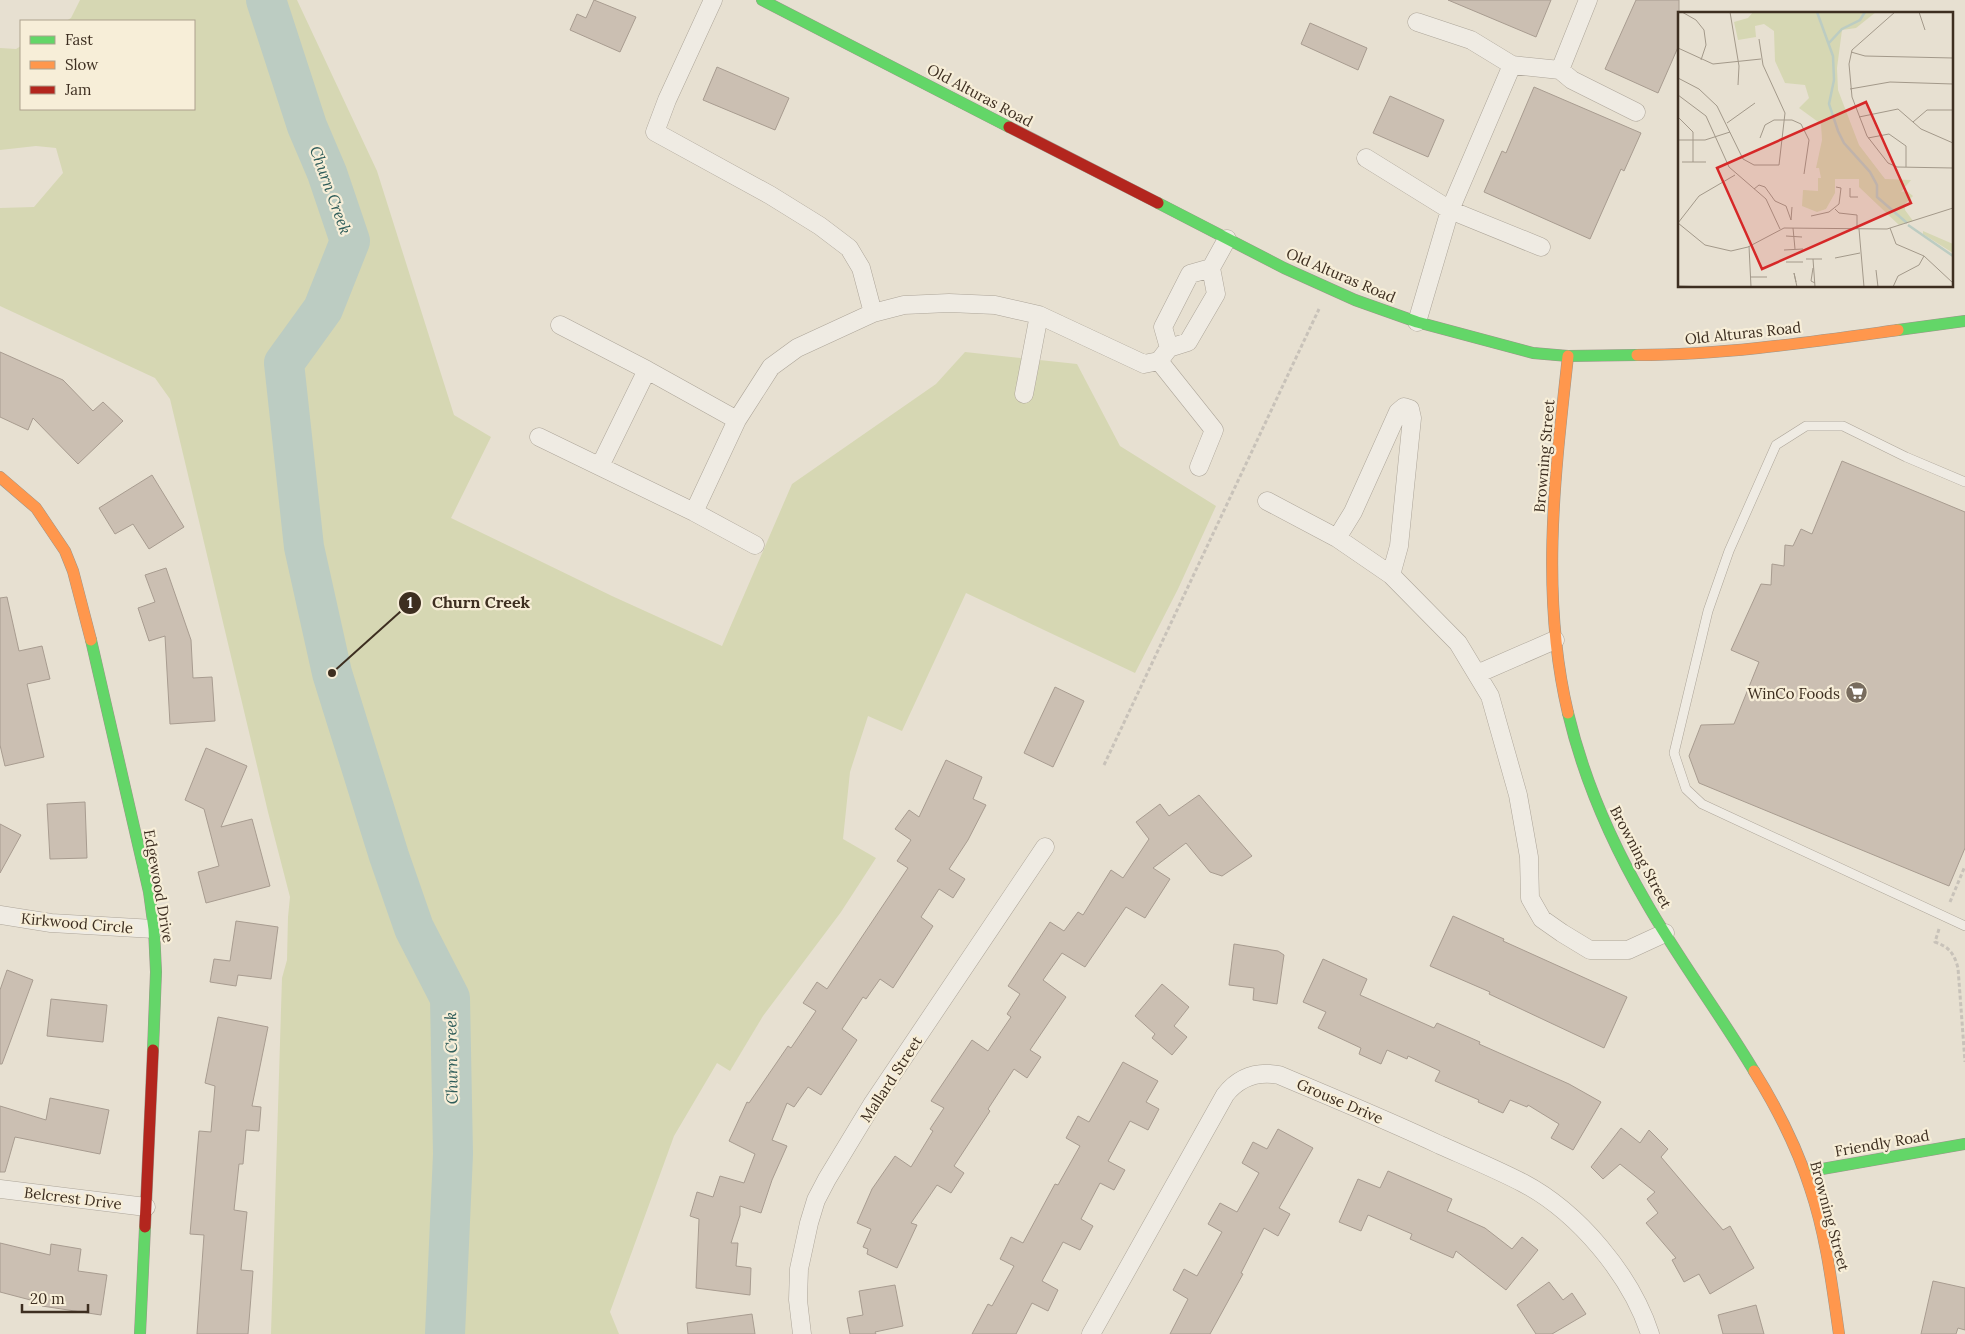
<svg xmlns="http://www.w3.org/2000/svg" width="1965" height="1334" font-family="Lora,serif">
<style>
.green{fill:#d6d7b3}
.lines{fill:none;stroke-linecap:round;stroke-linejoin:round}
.river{stroke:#bcccc2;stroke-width:40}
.building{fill:#cbbfb2;stroke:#a89c90}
.lane-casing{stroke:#ada599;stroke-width:10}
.street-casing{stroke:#ada599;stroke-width:19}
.fast-casing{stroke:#9c958a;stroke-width:12}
.slow-casing{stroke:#9c958a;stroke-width:12}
.jam-casing{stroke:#9c958a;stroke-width:12}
.path{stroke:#c8c2b9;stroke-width:3;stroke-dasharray:4 2.5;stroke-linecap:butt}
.lane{stroke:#efebe3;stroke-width:9}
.street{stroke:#efebe3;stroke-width:18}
.fast{stroke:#63d668;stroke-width:11}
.slow{stroke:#ff974d;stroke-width:11}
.jam{stroke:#b3261e;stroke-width:11}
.labels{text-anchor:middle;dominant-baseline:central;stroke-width:4.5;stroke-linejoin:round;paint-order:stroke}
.street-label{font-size:15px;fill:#3d2e20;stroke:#f7eed8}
.poi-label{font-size:15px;fill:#3d2e20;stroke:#f7eed8;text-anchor:end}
.water-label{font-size:16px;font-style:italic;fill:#2f5d5a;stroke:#f7eed8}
.inset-river{fill:none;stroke:#bcccc2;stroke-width:2.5}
.inset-road{fill:none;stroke:#a3998a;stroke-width:1}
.view{fill:#d62828;fill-opacity:0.15;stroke:#d62828;stroke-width:2.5}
.inset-edge{fill:none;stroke:#3d2e20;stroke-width:2.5}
.leader{fill:none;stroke:#3d2e20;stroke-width:2}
.callout-dot{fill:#3d2e20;stroke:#f7eed8;stroke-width:2}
.mark-label{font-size:15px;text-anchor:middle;font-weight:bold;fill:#fff}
.callout-label{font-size:16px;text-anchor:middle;font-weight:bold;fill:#3d2e20;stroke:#f7eed8;stroke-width:4.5;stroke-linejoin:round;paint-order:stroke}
</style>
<rect width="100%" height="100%" fill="#e7e0d1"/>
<path class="green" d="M80 0H297L377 171 454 415 491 437 451 518 612 596 722 646 792 484 936 384 965 352 1077 364 1120 446 1216 506 1178 589 1135 673 966 593 902 731 868 716 850 772 843 839 876 858 841 912 763 1016 730 1071 717 1063 674 1136 610 1312 619 1334H271L282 978 287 960 288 917 290 897 268 812 170 399 155 378 0 306V208L34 207 63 173 56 148 36 146 0 150V48L16 49 21 46V109H194V21H66L71 18Z"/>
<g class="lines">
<path class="river" d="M266 0 307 126 327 173 350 241 323 309 284 363 304 547 332 673 389 856 414 928 450 998 453 1154 445 1334"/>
</g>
<path class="building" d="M594 0 636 17 620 52 570 30 577 14 586 18Z
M1448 0H1551L1536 37Z
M1636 0H1679V45L1658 93 1605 69Z
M1310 23 1367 48 1358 70 1301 44Z
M717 67 789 98 775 130 703 100Z
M1534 87 1641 133 1624 171 1621 169 1590 239 1484 192 1502 151 1506 153Z
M1390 96 1444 120 1428 157 1373 133Z
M0 352 63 380 93 411 103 402 123 421 78 464 33 418 28 430 0 417Z
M1842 461 1965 512V848L1949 886 1699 783 1689 756 1701 725 1734 724 1759 662 1731 650 1761 584 1771 585 1772 564 1784 566 1785 545 1793 546 1801 529 1812 534Z
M152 475 184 527 149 549 133 524 115 534 99 508Z
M166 568 191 640 193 678 212 677 215 721 170 724 165 636 149 641 138 608 155 602 145 575Z
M7 597 19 651 42 646 50 679 27 684 44 757 5 766 0 745V598Z
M1055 687 1084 701 1053 767 1024 753Z
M206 748 247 766 221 827 252 819 270 886 206 903 198 872 219 866 204 809 185 800Z
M946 760 982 777 973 799 986 805 968 840 949 869 965 879 953 898 939 889 921 917 933 926 893 988 880 979 866 999 863 997 842 1029 857 1040 821 1095 808 1087 794 1107 787 1103 772 1140 787 1146 772 1180 761 1213 740 1206V1215L731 1243H738L736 1266 751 1268 750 1295 696 1288 699 1219 690 1216 697 1192 713 1197 720 1176 744 1183 755 1154 729 1141 747 1102 749 1103 788 1046 791 1048 816 1011 803 1003 817 982 827 989 908 868 897 861 911 840 895 829 909 810 919 817Z
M1199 795 1252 856 1222 876 1210 872 1186 843 1153 868 1170 879 1145 918 1126 907 1085 967 1062 953 1043 980 1066 997 1030 1050 1041 1057 1027 1078 1014 1069 988 1109 990 1111 954 1166 964 1173 951 1193 937 1185 911 1223 917 1225 897 1268 867 1254 868 1249 863 1247 871 1229 857 1223 872 1189 895 1156 911 1167 933 1131 930 1129 944 1108 931 1101 972 1040 988 1051 1011 1017 1007 1014 1020 994 1008 986 1050 922 1064 931 1078 912 1083 915 1111 870 1123 878 1149 839 1136 822 1160 804 1169 816Z
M85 802 87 858 50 859 47 804Z
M0 824 21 835 0 873Z
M1453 916 1504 939 1503 941 1627 997 1604 1048 1489 994 1490 992 1430 966Z
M236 921 278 927 271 979 238 975 236 986 210 982 214 959 230 961Z
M1234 944 1278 951 1284 955 1277 1004 1253 1000 1254 988 1229 985Z
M1323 959 1367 979 1360 995 1434 1028 1437 1023 1480 1042 1479 1044 1569 1084 1601 1102 1573 1150 1551 1138 1559 1124 1528 1105 1527 1107 1510 1100 1503 1113 1478 1102 1479 1100 1435 1081 1440 1071 1408 1056 1407 1059 1387 1050 1381 1064 1359 1054 1361 1048 1318 1028 1326 1012 1303 1002Z
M7 970 33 980 2 1064H0V990Z
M1162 984 1189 1007 1174 1026 1187 1037 1172 1055 1152 1038 1155 1034 1135 1016Z
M51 999 107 1005 103 1042 47 1036Z
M218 1017 268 1027 252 1106 261 1107 259 1131 246 1130 243 1164H239L234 1210 247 1212 241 1270 253 1271 248 1334H197L204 1235 190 1234 199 1131 211 1132 215 1086 205 1083Z
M1123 1062 1158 1081 1146 1102 1159 1109 1148 1130 1130 1121 1108 1161 1125 1170 1114 1190 1100 1183 1081 1219 1093 1226 1080 1250 1063 1242 1042 1281 1058 1290 1048 1311 1032 1303 1016 1334H972L988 1304 992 1306 1014 1266 1000 1259 1011 1237 1023 1243 1055 1184 1058 1185 1080 1146 1066 1138 1078 1116 1089 1122Z
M50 1098 109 1110 100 1154 15 1137 5 1172H0V1106L46 1120Z
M1621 1128 1640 1143 1649 1130 1668 1149 1661 1157 1723 1230 1730 1226 1754 1268 1710 1294 1699 1274 1684 1282 1672 1260 1676 1258 1646 1223 1658 1213 1647 1199 1655 1192 1620 1164 1603 1179 1591 1167Z
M1278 1129 1313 1148 1279 1208 1290 1214 1278 1236 1264 1228 1241 1273 1243 1274 1210 1334H1170L1188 1299 1173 1290 1184 1269 1197 1276 1222 1232 1208 1224 1220 1203 1237 1212 1259 1173 1242 1163 1253 1142 1267 1149Z
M1388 1171 1452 1199 1447 1211 1485 1228 1512 1249 1522 1237 1538 1250 1506 1290 1456 1251 1453 1258 1410 1239 1412 1234 1368 1215 1361 1231 1339 1222 1358 1179 1380 1188Z
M0 1243 50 1255 51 1244 81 1249 78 1271 107 1275 101 1315 42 1306V1303L0 1292Z
M1933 1281 1965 1288V1330L1958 1328 1956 1334H1921Z
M1549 1282 1563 1300 1572 1293 1586 1314 1552 1334H1536L1517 1305Z
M895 1285 903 1326 875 1332 876 1334H850L847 1318 863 1315 859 1291Z
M1756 1305 1764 1334H1723L1718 1315Z
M752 1314 755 1334H688L687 1323Z"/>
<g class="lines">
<defs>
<path id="lane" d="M1965 482 1906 457 1843 426H1806L1776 445 1729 551 1708 611 1674 753 1686 789 1702 804 1965 926"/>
<path id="street" d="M713 0 667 100 655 132 770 195 820 226 849 248 861 268 873 313
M1417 22 1471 40 1512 65 1560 70 1572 80 1636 112
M1560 70 1588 0
M1366 158 1450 210 1541 247
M1417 322 1450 210 1512 65
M560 325 647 370 600 466
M1169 348 1163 327 1190 274 1211 268
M1159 361 1214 430 1199 467
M647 370 737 420
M1024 394 1039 315
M539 437 694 512
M1267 501 1337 538 1391 575
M1337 538 1353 512 1398 412 1404 407 1410 409 1412 418 1399 546 1391 575 1458 643 1490 696 1518 795 1529 857 1530 898 1542 919 1562 933 1590 950H1628L1665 933
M755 545 694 512 737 420 771 367 797 348 873 313 904 305 949 303 995 305 1039 315 1144 364 1159 361 1169 348 1188 342 1216 294 1211 268 1227 239
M1477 674 1555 640
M0 915 51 923 154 929
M0 1189 146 1207
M802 1334 798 1300 799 1269 809 1223 816 1200 827 1179 873 1103 1045 847
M1091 1334 1225 1095C1239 1077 1257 1071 1279 1075 1333 1098 1387 1120 1440 1145 1467 1157 1496 1169 1523 1183 1578 1212 1631 1275 1650 1334"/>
<path id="fast" d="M762 0 1009 127
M1158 203 1284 268 1355 300 1417 322 1533 353 1568 356 1637 355
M1898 330 1965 321
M91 640 149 892 154 929 156 972 153 1050
M1568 713C1584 780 1611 842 1646 902 1679 960 1720 1014 1754 1071
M1805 1172 1965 1144
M140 1334 145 1227"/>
<path id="slow" d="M1637 355C1724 355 1811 342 1898 330
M0 477 36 508 65 551 73 571 91 640
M1568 713C1540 595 1555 474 1568 356
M1754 1071C1777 1108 1797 1147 1810 1188 1826 1235 1832 1285 1839 1334"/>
<path id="jam" d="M1009 127 1158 203
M145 1227 153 1050"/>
</defs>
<use href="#lane" class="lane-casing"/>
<use href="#street" class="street-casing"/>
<use href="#fast" class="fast-casing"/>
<use href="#slow" class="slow-casing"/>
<use href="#jam" class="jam-casing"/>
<path class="path" d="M1104 765 1319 309
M1950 902 1965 866
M1939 929 1935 942C1949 947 1954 953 1958 968L1965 1062"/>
<use href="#lane" class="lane"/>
<use href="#street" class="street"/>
<use href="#fast" class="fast"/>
<use href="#slow" class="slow"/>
<use href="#jam" class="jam"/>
</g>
<defs>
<symbol id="supermarket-disc" viewBox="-11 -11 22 22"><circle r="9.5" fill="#786c5e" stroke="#f7eed8"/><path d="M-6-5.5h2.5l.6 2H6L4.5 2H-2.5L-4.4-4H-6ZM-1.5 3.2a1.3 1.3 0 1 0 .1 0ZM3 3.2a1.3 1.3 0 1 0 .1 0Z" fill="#fff"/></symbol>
</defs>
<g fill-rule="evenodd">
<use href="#supermarket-disc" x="1844" y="680" width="25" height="25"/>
</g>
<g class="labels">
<g class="street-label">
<text transform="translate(980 95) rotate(28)">Old Alturas Road</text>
<text transform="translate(1341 275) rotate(23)">Old Alturas Road</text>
<text transform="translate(1743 333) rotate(-6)">Old Alturas Road</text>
<text transform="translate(1544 456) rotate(-85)">Browning Street</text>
<text transform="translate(1641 857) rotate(62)">Browning Street</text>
<text transform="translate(159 886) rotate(80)">Edgewood Drive</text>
<text transform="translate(77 923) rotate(5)">Kirkwood Circle</text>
<text transform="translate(891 1079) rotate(-57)">Mallard Street</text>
<text transform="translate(1340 1101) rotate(23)">Grouse Drive</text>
<text transform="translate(1882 1143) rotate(-10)">Friendly Road</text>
<text transform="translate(73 1198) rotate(7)">Belcrest Drive</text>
<text transform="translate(1830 1216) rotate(75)">Browning Street</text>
</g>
<g class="poi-label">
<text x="1840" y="693">WinCo Foods</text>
</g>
<g class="water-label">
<text transform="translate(331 190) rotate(70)">Churn Creek</text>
<text transform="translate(451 1058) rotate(-91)">Churn Creek</text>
</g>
</g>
<g transform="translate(1678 12)">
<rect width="275" height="275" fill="#e7e0d1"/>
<path d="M75 0H198L178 16 164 18 159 56 160 78 181 133 207 167 233 168 223 180 229 179 235 184 227 192V198L235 209 221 213 181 175V167H157V181L148 197 139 200 124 194 125 178 140 179V166H143L141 156H138L144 128 143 112 121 96 131 86 127 73 107 71 97 49 96 19 86 12 77 14 78 25 60 28 56 10 70 6ZM245 219 275 232V241L245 222Z" fill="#d6d7b3"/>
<path class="inset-river" d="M139 0 155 44 156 68 151 92 160 119 166 131 192 160 199 173V185L229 211M150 32 164 17 182 8 187 0M230 213 275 244"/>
<path class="inset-road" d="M4 0 18 8 26 18 28 33 23 48M52 0 61 54 60 73M217 0 174 38 171 52 174 85 189 124 210 151 219 155 275 156M241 0 247 18M0 36 35 52 83 47M173 40 187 44 275 46M0 66 21 77 39 94 65 147 76 153H101L107 101 85 53 81 27M172 77 212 70 275 72M0 83 28 104 51 155 88 187 102 217M0 105 15 120V150M181 105 220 97 243 117 275 131M235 110 249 98H275M49 111 77 91M82 126 87 113 96 108H114L123 112 131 128 126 162M190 126 211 122 228 134V155M0 128H27L52 120M4 150H28M172 176V185H180M76 177 81 173 87 175 97 189 108 194 113 208 114 195M157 197 161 201 179 203V217M133 204 151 200 161 192 163 176 158 175M0 211 21 184 57 163M0 211 27 233 53 239 70 235 106 216 209 217 275 196M115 216 117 237M212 216 218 232 246 244 275 271M181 217 186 275M108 224 124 225M71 234 73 275M106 238 125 237M157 246 182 241M128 247H144M135 247 137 275M108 250H125M135 256 133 269 137 271M198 258 200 275M72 265H89M118 270 116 261 119 275M0 274 29 275M215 275 220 264 241 253 246 244"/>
<path class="view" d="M188 90 233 191 84 257 39 156Z"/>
<rect width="275" height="275" class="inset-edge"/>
</g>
<path class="leader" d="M332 673L410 603"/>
<g class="callout-dot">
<circle cx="332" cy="673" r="5"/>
<circle cx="410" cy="603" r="12"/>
</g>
<g class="mark-label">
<text x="410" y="608">1</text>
</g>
<g class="callout-label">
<text x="481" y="608">Churn Creek</text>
</g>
<rect x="20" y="20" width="175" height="90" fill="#f7eed8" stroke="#ada18e"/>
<rect x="30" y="36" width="25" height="8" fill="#63d668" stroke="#ada18e"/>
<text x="65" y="45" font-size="15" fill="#3d2e20">Fast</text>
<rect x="30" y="61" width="25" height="8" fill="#ff974d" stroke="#ada18e"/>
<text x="65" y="70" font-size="15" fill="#3d2e20">Slow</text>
<rect x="30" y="86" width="25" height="8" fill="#b3261e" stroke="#ada18e"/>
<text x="65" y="95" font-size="15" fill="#3d2e20">Jam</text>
<path d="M22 1304v8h66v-8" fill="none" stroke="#3d2e20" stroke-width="2.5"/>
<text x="30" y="1304" font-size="15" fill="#3d2e20" stroke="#f7eed8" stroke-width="4" paint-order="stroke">20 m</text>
</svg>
